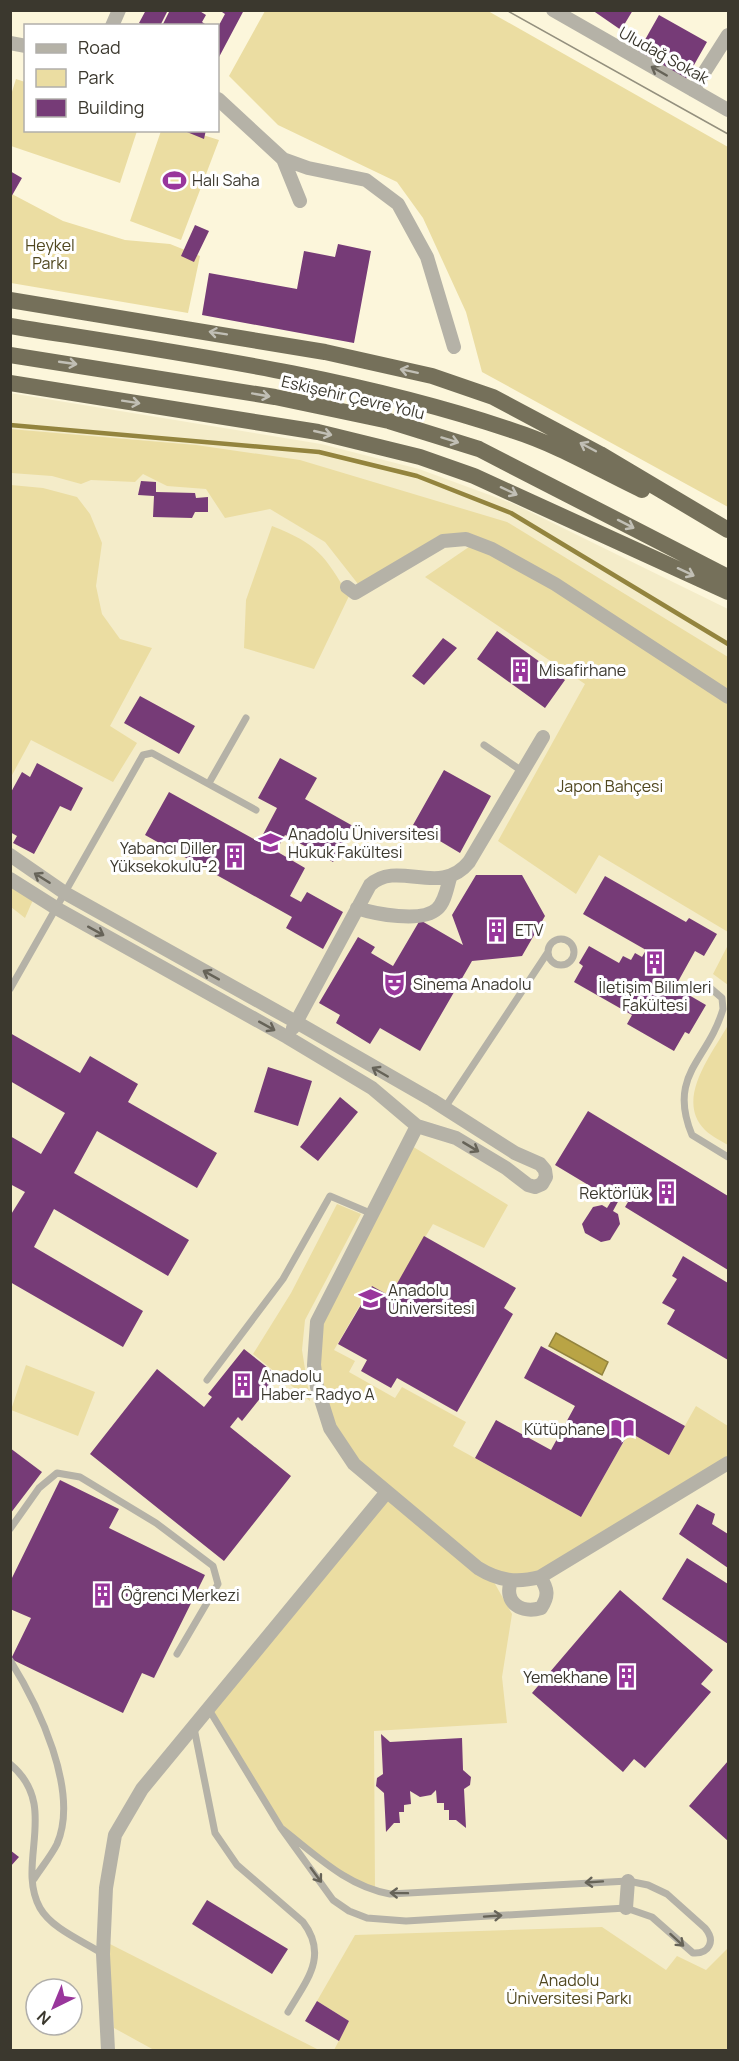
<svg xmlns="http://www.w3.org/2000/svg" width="739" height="2061" font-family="Manrope,sans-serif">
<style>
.built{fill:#f4ecc9;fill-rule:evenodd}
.green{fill:#ebdda2}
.water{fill:#b9a445;stroke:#93843e;stroke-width:1.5}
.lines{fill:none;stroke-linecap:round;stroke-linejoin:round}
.stream{stroke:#93843e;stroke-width:4.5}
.building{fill:#763b77}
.service{stroke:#b5b2a7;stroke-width:7}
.minor{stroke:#b5b2a7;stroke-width:14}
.trunk{stroke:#75705a;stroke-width:16}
.tram{stroke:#94907e;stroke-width:1.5}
.oneway{stroke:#666358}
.oneway2{stroke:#c1bfb5}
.labels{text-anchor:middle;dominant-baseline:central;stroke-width:6;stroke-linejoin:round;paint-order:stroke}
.street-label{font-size:16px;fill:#3b382e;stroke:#fff}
.poi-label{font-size:16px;fill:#3b382e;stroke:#fff;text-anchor:start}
.park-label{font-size:16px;fill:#50471f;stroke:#fff}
</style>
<rect width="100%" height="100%" fill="#fcf6db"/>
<path class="built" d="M10 393 321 444 419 469 514 504 728 609V2050H11ZM36 1989H72V2025H36Z"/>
<path class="green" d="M265 11H488L728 147V507L482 372 466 312 423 218 397 182 278 125 229 76Z
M16 79 25 82 26 130 137 131 120 183 11 146V95Z
M161 131H190L219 140 181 240 130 221Z
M10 193 63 221 125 240 170 244 200 256 188 313 11 283Z
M10 429 196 445 300 460 507 522 728 657V932L599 855 576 894 498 841 585 684 425 577 482 538 442 534 358 584 325 542 270 509 225 518 206 489 167 486 143 474 135 482 91 480 81 484 52 476 11 473Z
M11 485 43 488 77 497 90 514 102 543 96 586 102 614 120 639 152 648 110 726 137 743 113 782 31 740 11 777Z
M272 526C318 544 324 555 349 596L314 669 244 648 246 600Z
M10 883 33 900 25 918 11 907Z
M728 945V985L713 974Z
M728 1025V1145C721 1141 711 1136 705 1130 674 1099 713 1053 728 1025Z
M407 1143 508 1205 484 1248 433 1224 390 1296 371 1286 334 1350 355 1361 349 1372 395 1398 402 1387 466 1422 453 1446 581 1517 629 1432 669 1454 696 1406 728 1426V1463L540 1577 490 1575 512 1614 502 1677 507 1723 374 1731 375 1891 359 1886 281 1828 208 1708 386 1493 330 1428 314 1344Z
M337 1204 361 1214 305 1320 302 1350 310 1401 253 1354 291 1293Z
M26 1365 95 1392 78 1436 11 1410Z
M602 1927 666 1970 677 1956 706 1970 728 1948V2050H334L349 2021 317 2001 355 1935Z
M108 1943 319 2050H154L114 2028Z"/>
<path class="water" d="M556 1333 608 1362 602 1375 549 1346Z"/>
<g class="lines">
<path class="stream" d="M10 425 319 452 417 476 511 513 728 644"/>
</g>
<path class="building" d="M146 10H168L160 26H145L139 23Z
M170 10H198L206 15 202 22 208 26H162Z
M219 10H244L218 59V27L225 14Z
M592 10H633L621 30Z
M659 15 707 42 681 88 633 61Z
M182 130H206L204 139Z
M10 171 22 178 10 199Z
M195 225 209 231 194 262 181 256Z
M338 244 371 251 354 343 202 315 209 273 297 289 304 251 335 257Z
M141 481 156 482V492L195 493 196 498 208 497V512H195L192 518 153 517 154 496 138 495Z
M497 631 565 680 545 708 477 659Z
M443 638 457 648 424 685 412 676Z
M140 696 195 726 179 754 124 723Z
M280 758 317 778 305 799 353 826 333 862 285 835 276 851 305 868 290 896 301 902 307 892 343 912 323 949 286 928 292 917 145 835 169 792 259 842 277 808 258 798Z
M37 763 83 788 71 811 60 806 34 854 13 843 17 836 10 832V794L22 772 30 777Z
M444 770 491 796 460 853 413 825Z
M476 875H522L545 916 522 956 472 961 420 1051 380 1028 370 1044 336 1023 340 1015 319 1003 358 937 375 947 371 953 393 966 420 920 463 945 452 915Z
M605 876 686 922 689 918 717 934 704 956 695 951 675 987 706 1005 689 1034 685 1032 674 1051 627 1024 632 1015 574 982 583 966 579 963 589 946 619 963 623 956 631 960 635 953 642 957 646 950 583 914Z
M10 1033 80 1073 90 1056 138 1084 128 1102 217 1153 197 1188 97 1131 74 1173 189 1240 168 1276 54 1209 34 1247 143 1311 123 1347 10 1282V1216L25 1192 10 1184V1136L41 1154 65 1113 10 1081Z
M268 1067 312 1081 298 1126 254 1112Z
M340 1097 358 1112 318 1161 300 1147Z
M588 1111 728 1196V1270L625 1207 628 1202 620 1198 613 1211 618 1214 620 1224 610 1240 601 1242 585 1233 582 1224 593 1207 602 1205 607 1208 615 1195 607 1190 605 1195 555 1165Z
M424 1236 516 1288 504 1308 513 1314 457 1412 397 1378 391 1388 361 1371 367 1360 338 1344 372 1286 390 1296Z
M683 1256 728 1283V1360L667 1324 675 1310 662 1303 677 1279 672 1276Z
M541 1346 685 1426 669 1455 629 1432 581 1517 475 1458 496 1420 551 1450 575 1406 524 1378Z
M244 1349 278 1376 242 1421 238 1417 230 1427 291 1476 224 1561 90 1454 157 1369 204 1407 212 1397 208 1394Z
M10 1448 42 1472 10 1514Z
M60 1480 119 1509 109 1528 205 1575 154 1678 142 1673 123 1713 11 1659 31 1618 10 1609V1582Z
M697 1504 715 1514 712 1524 728 1534V1568L679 1534Z
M687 1558 728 1584V1644L662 1599Z
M620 1590 713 1670 701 1684 711 1692 645 1768 634 1759 623 1772 532 1693Z
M381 1734 390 1742 462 1738 463 1770 471 1777 470 1785 464 1789 466 1828 456 1820H449V1810H444V1803H437L436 1790 431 1795 420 1797 410 1791 411 1804 404 1805V1812H399L400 1823H394L386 1832 384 1793 376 1786 377 1778 383 1774Z
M728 1761V1841L689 1806Z
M10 1850 19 1857 10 1867Z
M207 1900 288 1949 272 1974 192 1924Z
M317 2001 349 2021 339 2041 305 2021Z"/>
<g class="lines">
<path class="service" d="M484 745 522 771
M209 783 246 718
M548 952a13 13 0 1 1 26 0a13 13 0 1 1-26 0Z
M708 986 722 998 723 1009C708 1061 667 1074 692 1135L728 1157
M10 989 143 755 152 753 256 810
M444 1109 548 952
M207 1380 283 1279 330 1196 370 1213
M10 1529 39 1488 57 1473 80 1477 156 1523 213 1566 218 1584 177 1654
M10 1660C38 1705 80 1791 57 1844 51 1856 41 1868 34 1879
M208 1708 281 1828 333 1900 349 1911 367 1918 406 1921 626 1908 652 1917 693 1953C709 1954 716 1941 705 1928L667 1894 648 1885 628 1881 390 1894C346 1886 316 1855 281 1828
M194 1728 215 1833 237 1865 303 1922C329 1956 306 1981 288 2012
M10 1764C61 1806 15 1863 40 1908 52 1929 83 1941 103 1954"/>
<path class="minor" d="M553 10 728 110
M112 26 119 10
M10 43 26 46
M693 90 728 35
M218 99 283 159 308 168 366 180 398 204 427 257 454 347
M283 159 300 201
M347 587 355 593 443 541 466 539 492 549 555 584 728 697
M10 855 65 893 296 1022 432 1100 515 1153 540 1164 545 1170 546 1177 542 1184 535 1187 528 1185 506 1168 456 1138 417 1126 372 1088 287 1037 56 908 10 879
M357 908C375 914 422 923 437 909 445 902 447 888 450 878
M293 1028 370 885C398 859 440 898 469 862L543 737
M417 1126 317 1322 314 1365 317 1387 330 1428 354 1464 478 1568C499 1581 517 1583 540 1577L728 1463
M511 1581C503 1603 522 1614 541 1608 549 1596 548 1589 540 1577
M626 1908 628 1881
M108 2050 103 1954 106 1888 115 1835 142 1789 386 1493"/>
<path class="trunk" d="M10 300 325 352 432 376 493 397 600 454 728 530
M10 326C180 353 351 376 514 431 558 445 600 470 642 490
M10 355 275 397 389 421 479 449 728 577
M10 383 318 432 420 457 474 476 728 592"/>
<path class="tram" d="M506 10 728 134"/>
</g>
<defs><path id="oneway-shaft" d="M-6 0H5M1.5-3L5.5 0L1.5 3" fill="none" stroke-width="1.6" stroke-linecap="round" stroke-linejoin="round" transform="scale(1.5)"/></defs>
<g class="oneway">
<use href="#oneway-shaft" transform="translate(659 71) rotate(-150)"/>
<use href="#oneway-shaft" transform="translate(42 878) rotate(-148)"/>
<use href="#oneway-shaft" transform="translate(96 931) rotate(29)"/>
<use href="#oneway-shaft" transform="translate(211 975) rotate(-151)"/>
<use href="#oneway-shaft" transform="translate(267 1026) rotate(29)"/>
<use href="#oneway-shaft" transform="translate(380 1072) rotate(-150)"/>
<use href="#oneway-shaft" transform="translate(471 1147) rotate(31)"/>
<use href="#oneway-shaft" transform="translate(316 1875) rotate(54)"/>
<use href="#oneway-shaft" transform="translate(594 1882) rotate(176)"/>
<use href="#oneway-shaft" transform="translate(399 1893) rotate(-179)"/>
<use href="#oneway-shaft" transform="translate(493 1916) rotate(-4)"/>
<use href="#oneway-shaft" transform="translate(677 1940) rotate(42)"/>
</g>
<g class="oneway2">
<use href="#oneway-shaft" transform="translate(218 333) rotate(-171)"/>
<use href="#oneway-shaft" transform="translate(68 363) rotate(8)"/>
<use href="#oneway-shaft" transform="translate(409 371) rotate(-168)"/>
<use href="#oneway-shaft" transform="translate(261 395) rotate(10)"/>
<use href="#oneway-shaft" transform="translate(131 402) rotate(9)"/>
<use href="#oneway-shaft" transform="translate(323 433) rotate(13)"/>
<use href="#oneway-shaft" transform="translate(450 440) rotate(17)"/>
<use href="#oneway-shaft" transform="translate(588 447) rotate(-152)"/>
<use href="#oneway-shaft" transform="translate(509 491) rotate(25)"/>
<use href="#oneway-shaft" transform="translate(626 524) rotate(27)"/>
<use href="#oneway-shaft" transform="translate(686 572) rotate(25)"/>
</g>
<defs>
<symbol id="stadium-bare" viewBox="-9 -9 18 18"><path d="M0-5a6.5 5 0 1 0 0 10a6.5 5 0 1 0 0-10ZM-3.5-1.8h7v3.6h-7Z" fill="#99369c" stroke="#fff" stroke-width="2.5" paint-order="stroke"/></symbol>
<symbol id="building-bare" viewBox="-9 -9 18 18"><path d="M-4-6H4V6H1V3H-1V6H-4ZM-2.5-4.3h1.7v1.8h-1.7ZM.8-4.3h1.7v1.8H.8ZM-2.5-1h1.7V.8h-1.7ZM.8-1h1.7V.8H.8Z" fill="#99369c" stroke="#fff" stroke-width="2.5" paint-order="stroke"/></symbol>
<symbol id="school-bare" viewBox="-9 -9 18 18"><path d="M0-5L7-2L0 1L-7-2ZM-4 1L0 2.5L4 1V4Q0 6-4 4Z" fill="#99369c" stroke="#fff" stroke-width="2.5" paint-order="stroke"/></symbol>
<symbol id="theatre-bare" viewBox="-9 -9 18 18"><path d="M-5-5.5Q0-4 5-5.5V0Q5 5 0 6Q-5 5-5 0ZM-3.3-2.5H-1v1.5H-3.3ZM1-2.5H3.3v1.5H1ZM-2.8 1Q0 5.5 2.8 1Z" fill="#99369c" stroke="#fff" stroke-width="2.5" paint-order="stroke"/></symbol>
<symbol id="university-bare" viewBox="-9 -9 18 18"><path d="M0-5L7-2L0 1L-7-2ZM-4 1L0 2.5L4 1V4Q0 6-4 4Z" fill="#99369c" stroke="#fff" stroke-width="2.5" paint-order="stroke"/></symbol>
<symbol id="library-bare" viewBox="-9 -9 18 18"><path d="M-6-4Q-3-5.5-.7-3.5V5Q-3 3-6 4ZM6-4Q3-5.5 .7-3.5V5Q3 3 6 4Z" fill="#99369c" stroke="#fff" stroke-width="2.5" paint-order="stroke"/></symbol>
</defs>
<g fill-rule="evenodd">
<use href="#stadium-bare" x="158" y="164" width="33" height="33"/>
<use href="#building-bare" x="504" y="654" width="33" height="33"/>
<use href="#school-bare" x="254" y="826" width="33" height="33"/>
<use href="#building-bare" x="218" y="840" width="33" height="33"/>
<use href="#building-bare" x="480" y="914" width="33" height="33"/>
<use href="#building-bare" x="638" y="946" width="33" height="33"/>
<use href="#theatre-bare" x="378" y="968" width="33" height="33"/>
<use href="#building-bare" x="650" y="1176" width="33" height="33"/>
<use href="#university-bare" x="354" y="1282" width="33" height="33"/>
<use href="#building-bare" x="226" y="1368" width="33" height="33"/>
<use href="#library-bare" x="606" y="1412" width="33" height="33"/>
<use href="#building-bare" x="86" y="1578" width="33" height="33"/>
<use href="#building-bare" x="610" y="1660" width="33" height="33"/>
</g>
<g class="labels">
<g class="street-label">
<text transform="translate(664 55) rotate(29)">Uludağ Sokak</text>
<text transform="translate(353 397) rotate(13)">Eskişehir Çevre Yolu</text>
</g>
<g class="poi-label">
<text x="192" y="180">Halı Saha</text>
<text x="539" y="670">Misafirhane</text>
<text x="288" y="834">Anadolu Üniversitesi<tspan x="288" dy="18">Hukuk Fakültesi</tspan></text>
<text x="217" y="848" text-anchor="end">Yabancı Diller<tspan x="217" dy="18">Yüksekokulu-2</tspan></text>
<text x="515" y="930">ETV</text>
<text x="413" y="984">Sinema Anadolu</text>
<text x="655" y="987" text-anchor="middle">İletişim Bilimleri<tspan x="655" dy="18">Fakültesi</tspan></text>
<text x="649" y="1193" text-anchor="end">Rektörlük</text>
<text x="388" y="1290">Anadolu<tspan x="388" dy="18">Üniversitesi</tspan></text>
<text x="261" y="1376">Anadolu<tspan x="261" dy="18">Haber- Radyo A</tspan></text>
<text x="605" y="1429" text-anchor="end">Kütüphane</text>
<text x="121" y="1595">Öğrenci Merkezi</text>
<text x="608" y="1677" text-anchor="end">Yemekhane</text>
</g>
<g class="park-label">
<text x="50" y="245">Heykel<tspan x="50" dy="18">Parkı</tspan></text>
<text x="610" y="786">Japon Bahçesi</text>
<text x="569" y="1980">Anadolu<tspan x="569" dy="18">Üniversitesi Parkı</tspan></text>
</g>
</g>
<rect width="739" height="2061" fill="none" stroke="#3b382e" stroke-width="24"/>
<rect x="24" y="24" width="195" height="108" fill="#ffffff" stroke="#b1afab" stroke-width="1.5"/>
<rect x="36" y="44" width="30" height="9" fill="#b5b2a7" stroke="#b1afab" stroke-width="1.5"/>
<text x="78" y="54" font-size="18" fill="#3b382e">Road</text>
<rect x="36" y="69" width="30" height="18" fill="#ebdda2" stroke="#b1afab" stroke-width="1.5"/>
<text x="78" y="84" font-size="18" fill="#3b382e">Park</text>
<rect x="36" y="99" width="30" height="18" fill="#763b77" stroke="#b1afab" stroke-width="1.5"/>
<text x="78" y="114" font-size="18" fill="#3b382e">Building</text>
<g transform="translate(54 2007) rotate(223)"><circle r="28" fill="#ffffff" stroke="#b1afab" stroke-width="1.5"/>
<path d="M0-4.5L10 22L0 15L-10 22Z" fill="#99369c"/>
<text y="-9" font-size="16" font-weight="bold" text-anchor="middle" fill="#3b382e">N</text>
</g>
</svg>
